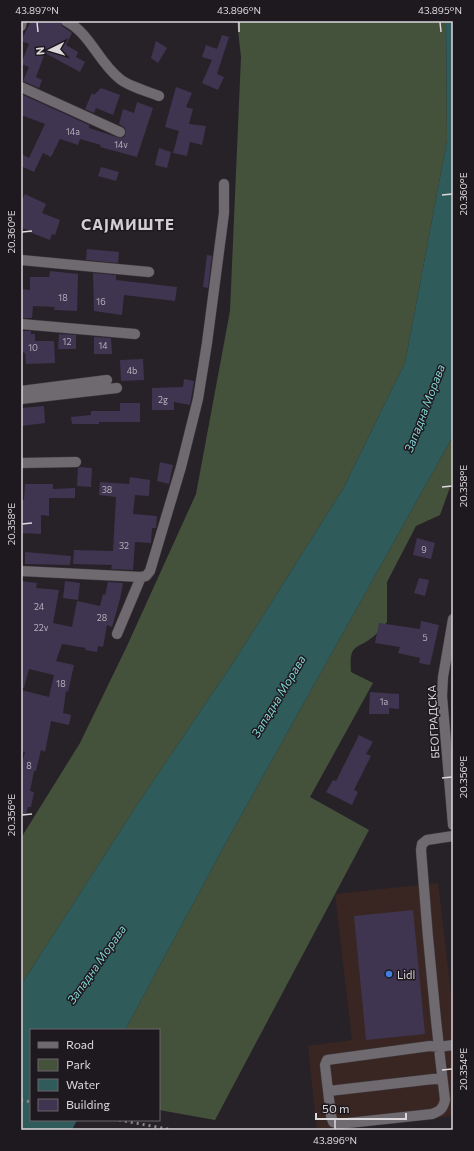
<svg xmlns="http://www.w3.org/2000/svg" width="474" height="1151" font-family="Commissioner,sans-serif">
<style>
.commercial{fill:#392622}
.green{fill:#44523c}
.water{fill:#2f5b5b}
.building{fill:#3f3551}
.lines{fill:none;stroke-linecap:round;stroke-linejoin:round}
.minor-casing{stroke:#413d42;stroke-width:11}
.minor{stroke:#6f6970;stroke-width:10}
.rail{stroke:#8a868b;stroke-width:3;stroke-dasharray:2 4;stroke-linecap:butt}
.ticks{fill:none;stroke:#dbd8dc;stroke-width:1.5}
.shop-dot{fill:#3f7fe0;stroke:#1e191e;stroke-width:1.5}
.labels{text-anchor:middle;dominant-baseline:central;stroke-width:3;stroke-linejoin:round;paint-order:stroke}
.number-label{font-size:9px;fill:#b4afb9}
.street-label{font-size:11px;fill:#dbd8dc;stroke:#1e191e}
.poi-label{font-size:11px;fill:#dbd8dc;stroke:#1e191e;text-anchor:start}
.water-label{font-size:12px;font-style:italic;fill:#82d3d3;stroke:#1e191e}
.district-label{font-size:15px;font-weight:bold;letter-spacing:1px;fill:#d3cdd4;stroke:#1e191e}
.neatline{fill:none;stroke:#dbd8dc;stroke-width:1.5}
.ticks-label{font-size:10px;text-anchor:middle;fill:#dbd8dc}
</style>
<rect width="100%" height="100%" fill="#272228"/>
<path class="commercial" d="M438 883 453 1009V1116L332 1130H317L308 1046 352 1040 335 894Z"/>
<path class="green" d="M237 21H446L447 141 405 363 343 489 235 660 137 805 21 985V838L80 743 127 646 196 494 230 311 241 57Z
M453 436V479L440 515 416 526 387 582V622C383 627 379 632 374 636 356 651 349 642 351 672L373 683 310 797 369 830 215 1120 159 1110V1030H125L229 837Z"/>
<path class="water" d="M446 21H453V436L229 837 125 1030H31V1120H77L72 1130H21V985L137 805 235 660 343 489 405 363 447 141Z"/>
<path class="building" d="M31 21H60L62 26 72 33 66 45 78 52 76 57 85 62 80 72 45 53 36 77 42 80 39 88 23 81 29 67 21 64 29 44 21 41Z
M222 35 229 37 217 74 224 77 218 90 202 83 212 60 202 57 206 45 217 49Z
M156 41 167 48 158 63 151 58Z
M176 87 192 93 186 107 193 109 189 124 206 126 202 145 190 142 187 156 173 153 179 131 165 127Z
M101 88 120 95 113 115 96 108 94 113 85 109 92 93 94 95Z
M21 94 89 125V128L120 138 124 137 126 132 125 128 119 124 123 109 134 113 137 102 153 108 137 157 100 147 101 145 80 139 78 145 60 139 51 157 43 153 34 172 21 166V154L29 158 45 124 21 115Z
M159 148 171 152 167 168 155 165Z
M101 167 119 172 116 181 98 176Z
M25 194 46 204 42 213 60 220 55 235 52 234 50 240 29 232V230L21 228V202Z
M87 249 119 252 118 263 86 260Z
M207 255 212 256 208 288 203 287Z
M50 271 78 274 77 311 54 310 55 307 33 306 32 318H22L21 289 30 290V277H49Z
M93 273 116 275V280L177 287 175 301 124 295 122 315 94 311Z
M22 331H31V334H35V341H54L55 363 26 364 25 353 22 352Z
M59 334 76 335V349H58Z
M94 337 111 338 112 354H94Z
M143 359 144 380 121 381 120 360Z
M184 379 194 381 190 405 174 402V410H152V388L183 387Z
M120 403H140V422H99V424H72L71 417 91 415V411H120Z
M44 406 45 423 21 426V408Z
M160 462 173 465 169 484 157 481Z
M80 467 92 468 91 487 77 486 78 468Z
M130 477 150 480 149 496 135 495 133 514 157 516 156 528H152L151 543 135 542 133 570 111 569 112 565 73 564 74 550 113 551 116 497 99 495 100 482 129 484Z
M25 484H53V489L75 488V498H49V516L41 515V534L21 533V500H24Z
M417 538 435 543 431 559 413 555Z
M25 552 71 556 70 565 25 564Z
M419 578 429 580 425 596 414 593Z
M21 581 37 583 36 588 59 590 53 623 72 627 77 601 100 606 103 594 105 595 108 582 123 583 120 599 112 627 107 625 103 647 98 646 97 652 85 650 86 648 62 644 56 661 74 665 68 692 66 691 63 713 71 715 69 725 51 721 45 752 41 750 36 771H34L30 791 34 792 31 807H28L26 814H21V768L25 752 21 751V690L49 697 54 675 29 669 24 688 21 687Z
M65 581 80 583 78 600 63 598Z
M421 621 439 625 430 665 419 663 420 658 398 653 400 647 375 643 379 623 420 629Z
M370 692 399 694V709L389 708V714H369Z
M359 735 373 742 366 754 371 756 354 790 358 792 352 805 326 792 333 780 336 781Z
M413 910 425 1034 366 1040 354 916Z"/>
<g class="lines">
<defs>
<path id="minor" d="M66 21C91 34 98 62 120 79 128 86 149 92 159 96
M21 26 22 21
M21 87 120 132
M21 260 149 272
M21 324 135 334
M21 391 107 380
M21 399 117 388
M21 463 76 462
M21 571 141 577
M453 619 443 677 442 696 453 825
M117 634 141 577 146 576 150 571 181 467 198 399 207 343 224 213V184
M453 836 427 840 422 844 421 850C427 934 435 1017 445 1100 443 1109 440 1111 432 1114L339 1124 333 1122 331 1116 325 1065 327 1060 430 1046 439 1047 453 1045
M329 1091 442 1078"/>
</defs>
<use href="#minor" class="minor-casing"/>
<use href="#minor" class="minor"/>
<path class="rail" d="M21 1100 31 1102
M119 1120 173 1130"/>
</g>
<path class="ticks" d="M37 22 38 32M239 22V32M440 22 441 32M442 195 452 194M22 232 32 231M442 487 452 486M22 524 32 523M442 778 452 777M22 815 32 814M442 1070 452 1069M335 1119V1129"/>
<circle class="shop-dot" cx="389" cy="974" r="4"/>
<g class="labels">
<g class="number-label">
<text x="73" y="131">14a</text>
<text x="121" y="144">14v</text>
<text x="63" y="297">18</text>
<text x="101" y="301">16</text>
<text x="67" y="341">12</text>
<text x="103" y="345">14</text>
<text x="33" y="347">10</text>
<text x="132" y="370">4b</text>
<text x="163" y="399">2g</text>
<text x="107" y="489">38</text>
<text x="124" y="545">32</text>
<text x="424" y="549">9</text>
<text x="39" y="606">24</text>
<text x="102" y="617">28</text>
<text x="41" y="627">22v</text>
<text x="425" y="637">5</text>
<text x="61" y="683">18</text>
<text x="384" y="701">1a</text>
<text x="29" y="765">8</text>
</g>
<g class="street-label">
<text transform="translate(433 722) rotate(-93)">БЕОГРАДСКА</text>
</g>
<g class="poi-label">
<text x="397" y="974">Lidl</text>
</g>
<g class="water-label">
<text transform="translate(424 408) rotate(-69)">Западна Морава</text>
<text transform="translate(278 696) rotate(-59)">Западна Морава</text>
<text transform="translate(96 964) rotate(-55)">Западна Морава</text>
</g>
<g class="district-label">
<text x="128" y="224">САЈМИШТЕ</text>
</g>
</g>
<rect width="474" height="1151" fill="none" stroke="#1e191e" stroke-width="44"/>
<rect x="30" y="1029" width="130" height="92" fill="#1e191e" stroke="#6a656a"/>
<rect x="38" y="1042" width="20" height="6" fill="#6f6970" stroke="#6a656a"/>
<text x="66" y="1049" font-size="12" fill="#dbd8dc">Road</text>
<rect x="38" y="1059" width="20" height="12" fill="#44523c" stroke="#6a656a"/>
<text x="66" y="1069" font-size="12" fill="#dbd8dc">Park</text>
<rect x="38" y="1079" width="20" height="12" fill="#2f5b5b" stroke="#6a656a"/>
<text x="66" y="1089" font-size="12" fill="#dbd8dc">Water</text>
<rect x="38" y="1099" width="20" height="12" fill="#3f3551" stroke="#6a656a"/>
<text x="66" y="1109" font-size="12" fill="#dbd8dc">Building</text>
<g transform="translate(50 50) rotate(265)" stroke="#1e191e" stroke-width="3" paint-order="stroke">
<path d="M0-3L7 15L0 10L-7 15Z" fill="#dbd8dc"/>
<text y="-6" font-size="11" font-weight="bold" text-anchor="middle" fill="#dbd8dc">N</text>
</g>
<path d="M316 1113v6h90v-6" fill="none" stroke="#dbd8dc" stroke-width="2"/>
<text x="322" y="1113" font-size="12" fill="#dbd8dc" stroke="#1e191e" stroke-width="3" paint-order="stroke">50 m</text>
<rect x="22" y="22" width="430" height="1107" class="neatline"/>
<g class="ticks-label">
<text x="37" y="14">43.897°N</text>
<text x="239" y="14">43.896°N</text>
<text x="440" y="14">43.895°N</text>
<text transform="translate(463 194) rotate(-90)" y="4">20.360°E</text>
<text transform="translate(11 232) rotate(-90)" y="4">20.360°E</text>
<text transform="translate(463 486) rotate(-90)" y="4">20.358°E</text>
<text transform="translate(11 524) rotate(-90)" y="4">20.358°E</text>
<text transform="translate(463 777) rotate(-90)" y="4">20.356°E</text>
<text transform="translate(11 815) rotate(-90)" y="4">20.356°E</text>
<text transform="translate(463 1069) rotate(-90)" y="4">20.354°E</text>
<text x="335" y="1144">43.896°N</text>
</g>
</svg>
